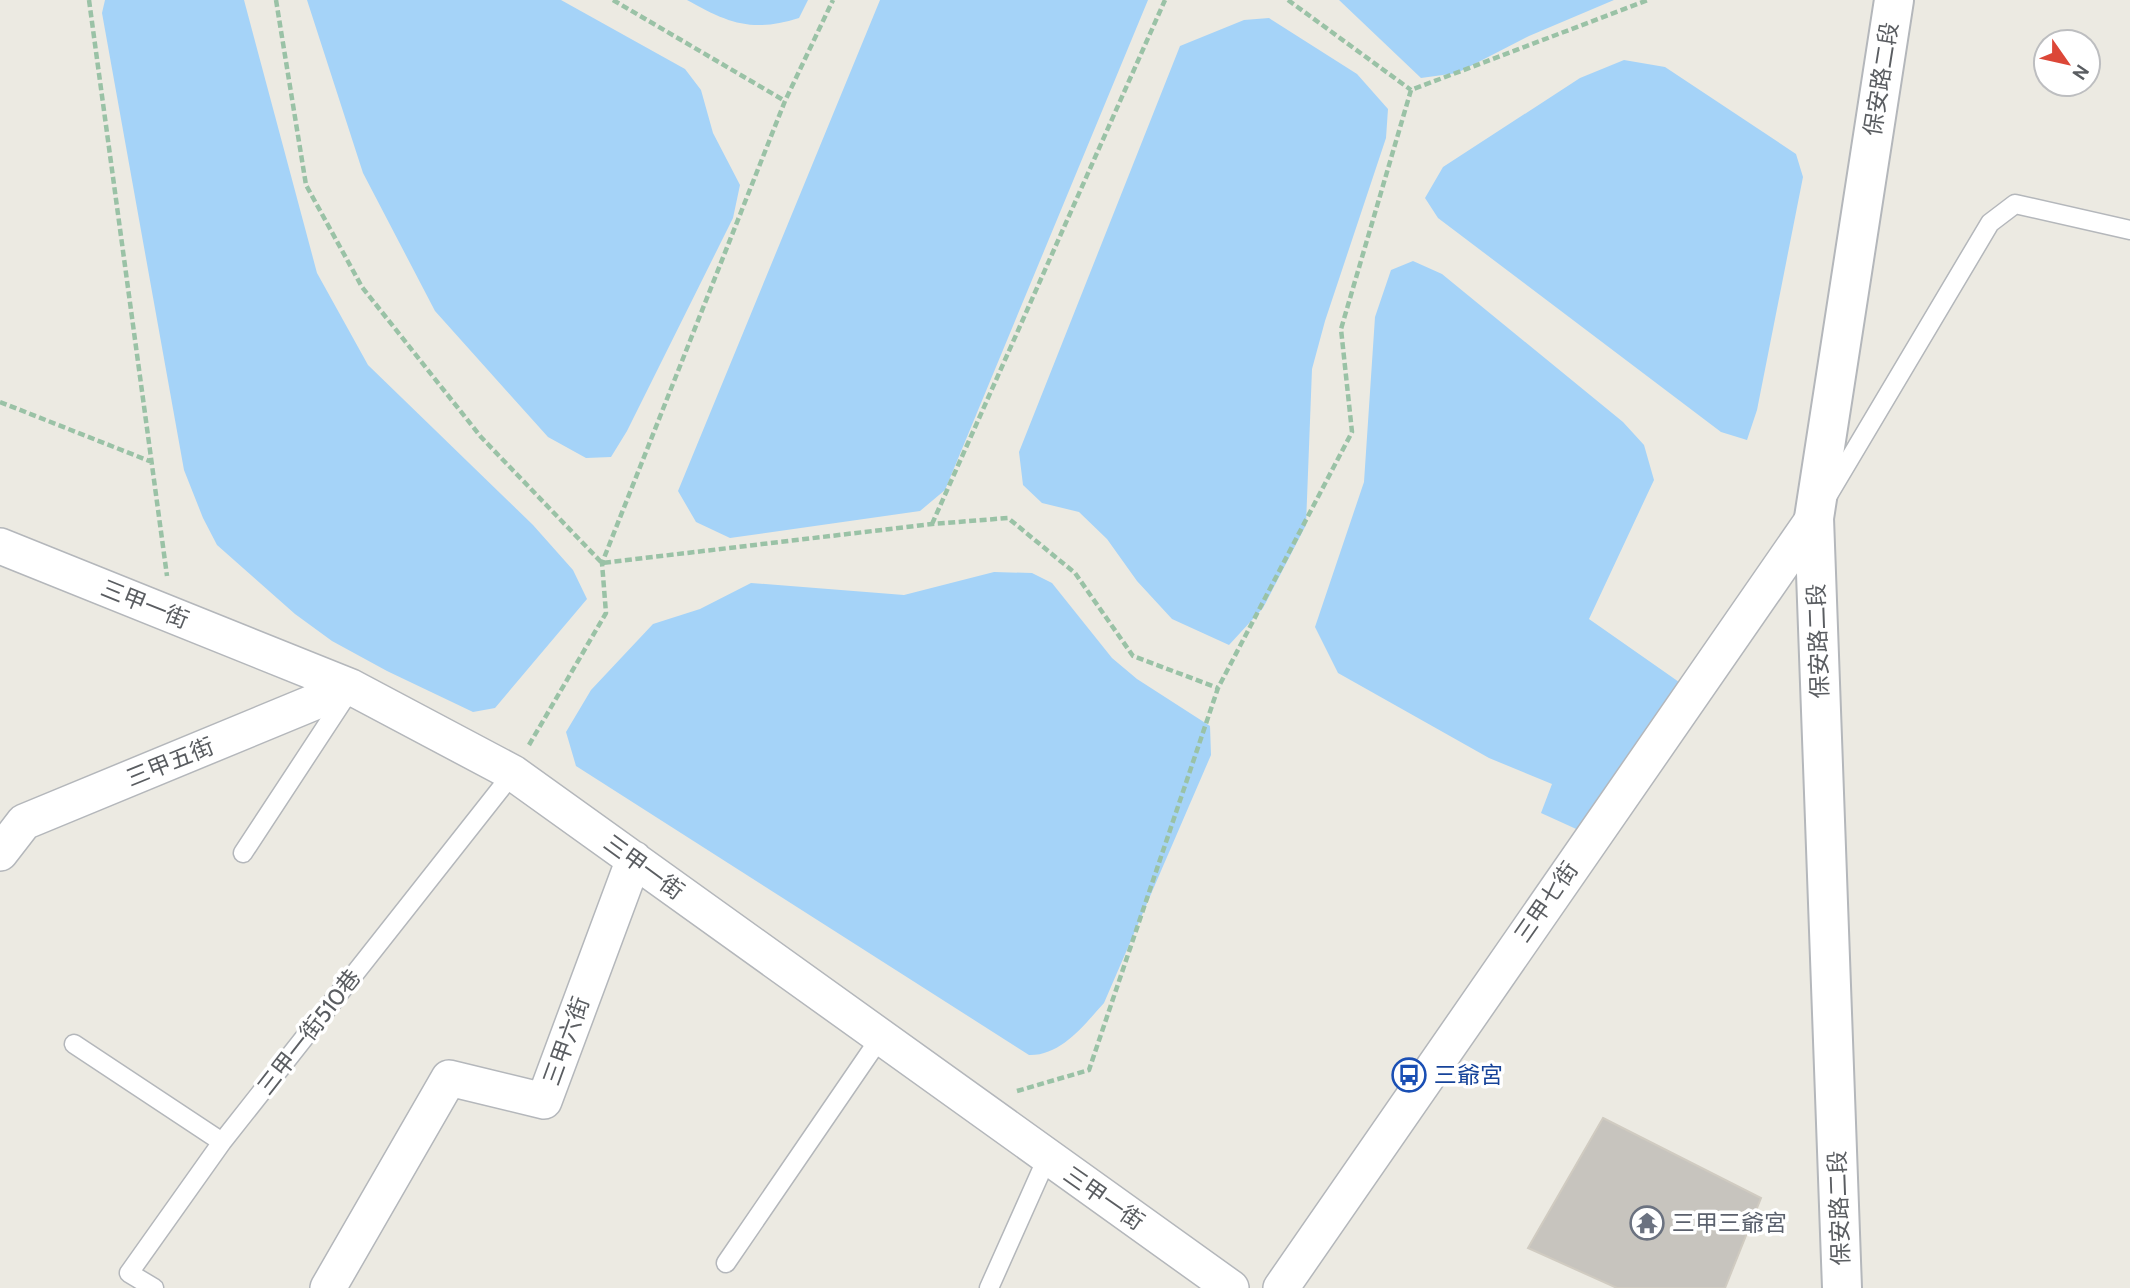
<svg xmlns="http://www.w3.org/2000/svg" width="2130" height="1288" font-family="Cabin,'Noto Sans TC',sans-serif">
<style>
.water{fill:#a5d3f8}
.building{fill:#c7c4be;stroke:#d0cbc1;stroke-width:2}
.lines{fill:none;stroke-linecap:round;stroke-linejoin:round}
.service-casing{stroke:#b4b7bb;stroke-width:21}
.minor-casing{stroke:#b4b7bb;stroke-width:38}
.tertiary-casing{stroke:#b4b7bb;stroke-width:42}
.path{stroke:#9ac2a6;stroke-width:4.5;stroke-dasharray:7 3.5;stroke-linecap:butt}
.service{stroke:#fff;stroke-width:18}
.minor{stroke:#fff;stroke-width:35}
.tertiary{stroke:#fff;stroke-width:38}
.labels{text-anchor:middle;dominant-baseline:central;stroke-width:7;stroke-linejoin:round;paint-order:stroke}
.street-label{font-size:23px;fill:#5a5d61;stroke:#fff}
.transit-label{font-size:23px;fill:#164399;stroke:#fff;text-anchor:start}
.worship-label{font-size:23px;fill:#5b616d;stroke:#fff;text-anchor:start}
</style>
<rect width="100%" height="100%" fill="#eceae2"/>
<path class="water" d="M105 0H244L317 273 368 365 533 525 573 570 587 599 495 708 473 712 387 671 332 641 295 614 217 545 203 518 184 470 102 13Z
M307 0H561L685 69 701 90 713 133 740 185 733 218 627 431 611 457 586 458 548 437 435 311 363 173Z
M687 0H808L799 18C752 33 728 23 687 0Z
M880 0H1148L945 490 920 511 730 538 696 522 678 491Z
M1339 0H1614L1529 36 1457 73 1421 78Z
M1269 18 1357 74 1388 109 1386 138 1325 321 1312 369 1306 525 1263 608 1229 645 1172 619 1137 581 1107 539 1079 512 1042 503 1023 485 1019 452 1180 46 1244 20Z
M1624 60 1665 67 1796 154 1803 177 1757 410 1747 440 1721 432 1438 218 1425 198 1443 167 1580 78Z
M1413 261 1442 274 1623 422 1644 445 1654 480 1589 619 1679 682 1585 833 1541 813 1552 784 1489 758 1338 673 1315 627 1364 482 1375 317 1391 270Z
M994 572 1032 573 1052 583 1112 658 1137 679 1210 726 1211 755 1104 1003C1084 1025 1061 1056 1029 1055L576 766 566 732 591 690 653 624 700 609 751 583 904 595Z"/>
<path class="building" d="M1603 1118 1761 1198 1725 1288H1617L1528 1248Z"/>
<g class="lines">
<defs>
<path id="service" d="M1827 497 1990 223 2015 204 2130 230
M243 853 348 693
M74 1044 222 1142
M726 1263 880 1038
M154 1288 129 1273 222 1142 513 773
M989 1288 1047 1158"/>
<path id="minor" d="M0 546 351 687 513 773 1231 1288
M0 853 24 822 351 687
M328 1288 449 1078 544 1101 634 859
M1281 1288 1814 518"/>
<path id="tertiary" d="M1842 1288 1814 518 1894 0"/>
</defs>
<use href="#service" class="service-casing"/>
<use href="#minor" class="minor-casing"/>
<use href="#tertiary" class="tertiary-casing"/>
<path class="path" d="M89 0 167 576
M276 0 306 185 362 287 481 437 602 563 932 524 1008 518 1075 573 1133 656 1218 688
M613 0 785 101
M1288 0 1411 90
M0 402 152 462
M932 524 1165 0
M529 745 606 613 602 563 785 101 833 0
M1017 1091 1089 1070 1218 688 1352 432 1341 329 1411 90 1648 0"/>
<use href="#service" class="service"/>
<use href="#minor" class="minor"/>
<use href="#tertiary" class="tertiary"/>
</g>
<defs>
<symbol id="bus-ring" viewBox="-11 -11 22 22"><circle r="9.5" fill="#fff" stroke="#1a4fb4" stroke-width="1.5"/><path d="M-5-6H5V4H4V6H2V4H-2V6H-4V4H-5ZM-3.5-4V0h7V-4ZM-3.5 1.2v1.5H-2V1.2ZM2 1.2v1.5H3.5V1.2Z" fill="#1a4fb4"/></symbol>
<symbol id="temple-ring" viewBox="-11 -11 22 22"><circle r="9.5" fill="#fff" stroke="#6b7280" stroke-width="1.5"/><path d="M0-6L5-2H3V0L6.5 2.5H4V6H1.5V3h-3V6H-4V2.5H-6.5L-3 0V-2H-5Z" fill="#6b7280"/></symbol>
</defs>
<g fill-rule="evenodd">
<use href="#bus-ring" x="1390" y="1056" width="38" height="38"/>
<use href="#temple-ring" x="1628" y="1204" width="38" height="38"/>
</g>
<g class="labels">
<g class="street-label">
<text transform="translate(1881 79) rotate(-81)">保安路二段</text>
<text transform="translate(145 604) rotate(22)">三甲一街</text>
<text transform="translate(1818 641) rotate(-92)">保安路二段</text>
<text transform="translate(170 762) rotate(-22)">三甲五街</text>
<text transform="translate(644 867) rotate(36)">三甲一街</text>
<text transform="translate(1546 902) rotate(-55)">三甲七街</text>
<text transform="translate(309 1032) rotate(-52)">三甲一街510巷</text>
<text transform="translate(566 1041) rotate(-70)">三甲六街</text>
<text transform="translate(1104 1198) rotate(35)">三甲一街</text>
<text transform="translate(1839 1208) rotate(-92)">保安路二段</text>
</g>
<g class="transit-label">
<text x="1434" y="1075">三爺宮</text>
</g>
<g class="worship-label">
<text x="1672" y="1223">三甲三爺宮</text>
</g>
</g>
<g transform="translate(2067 63) rotate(124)"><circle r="33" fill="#ffffff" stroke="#bdbec0" stroke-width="2"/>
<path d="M0-5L12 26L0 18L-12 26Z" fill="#dc4738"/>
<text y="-10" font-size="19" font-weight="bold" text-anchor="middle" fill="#5a5d61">N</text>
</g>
</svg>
